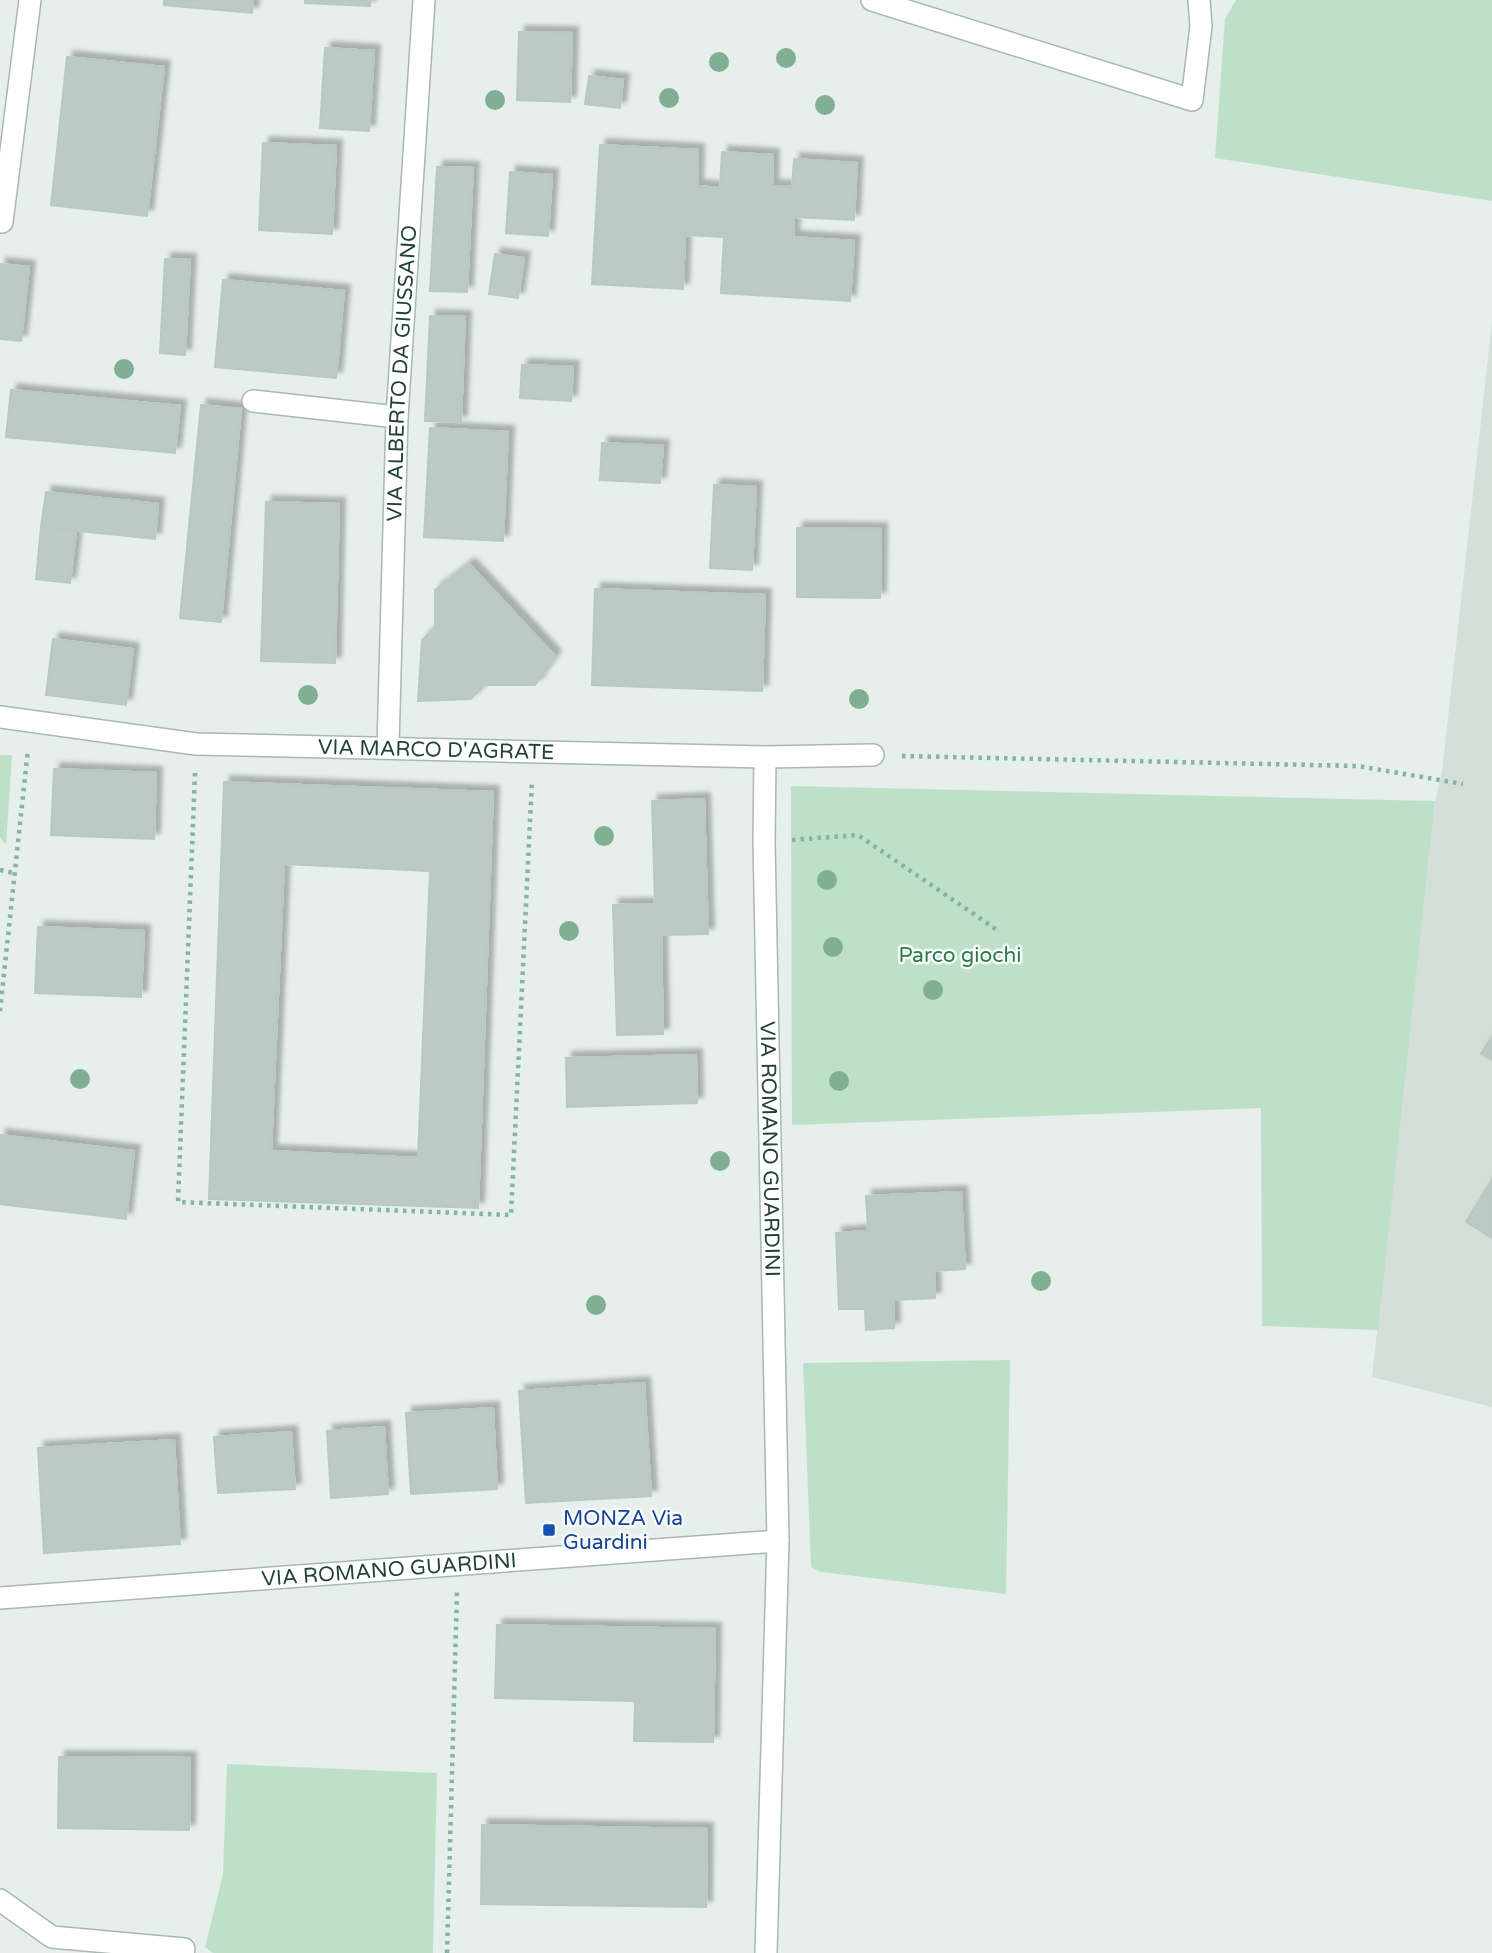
<svg xmlns="http://www.w3.org/2000/svg" width="1492" height="1953" font-family="'Varela Round',sans-serif">
<style>
.built{fill:#d4dfda}
.green{fill:#bfe0c8}
.building{fill:#bbcac4;stroke:#b8c9c2;stroke-width:2;fill-rule:evenodd;filter:url(#shadow)}
.lines{fill:none;stroke-linecap:round;stroke-linejoin:round}
.minor-casing{stroke:#a8b8b2;stroke-width:24}
.path{stroke:#86b3a5;stroke-width:4.5;stroke-dasharray:3.5 5;stroke-linecap:butt}
.minor{stroke:#fff;stroke-width:21}
.tree{fill:#80af93}
.transit-dot{fill:#1a4fb4;stroke:#f7fbf9;stroke-width:2.5}
.labels{text-anchor:middle;dominant-baseline:central;stroke-width:5;stroke-linejoin:round;paint-order:stroke}
.street-label{font-size:21px;fill:#24423a;stroke:#f7fbf9}
.park-label{font-size:21px;fill:#2d7a4b;stroke:#f7fbf9}
.transit-label{font-size:21px;fill:#164399;stroke:#f7fbf9;text-anchor:start}
</style>
<defs>
<filter id="shadow"><feDropShadow dx="6" dy="-6" stdDeviation="2" flood-color="#0004"/></filter>
</defs>
<rect width="100%" height="100%" fill="#e6efeb"/>
<path class="built" d="M1492 322V1407L1372 1377 1435 801 1442 772Z"/>
<path class="green" d="M1236 0H1492V201L1215 158 1225 19Z
M0 755H12L6 845 0 837Z
M791 786 1435 801 1378 1330 1262 1326 1261 1108 792 1125Z
M1010 1360 1006 1594 821 1572 811 1567 803 1363Z
M227 1764 437 1773 433 1953H213L205 1947 223 1874Z"/>
<path class="building" d="M164 0H253L252 13 164 5Z
M305 0H370V6L305 3Z
M519 32 572 33 570 102 517 100Z
M325 48 374 51 369 131 320 128Z
M67 57 164 67 147 216 51 205Z
M589 76 623 80 620 108 585 104Z
M263 143 336 146 332 234 259 230Z
M600 145 698 150 697 186 720 188 722 152 773 155 772 186 792 187 794 159 857 163 854 220 794 217 793 237 854 241 850 301 721 293 724 237 685 235 683 289 592 284Z
M437 167 473 168 467 292 430 291Z
M510 172 552 175 548 236 506 233Z
M495 254 524 258 518 298 489 294Z
M165 259 190 260 185 355 160 353Z
M0 264 29 267 21 341 0 339Z
M223 280 344 291 336 378 215 367Z
M430 316 465 317 461 422 425 421Z
M522 365 573 367 571 401 520 398Z
M11 390 180 406 175 453 6 437Z
M201 405 241 409 221 622 180 618Z
M430 428 508 432 503 541 424 537Z
M602 443 663 446 660 483 600 480Z
M714 485 756 487 752 570 710 568Z
M46 492 158 504 155 539 41 527Z
M266 502 339 504 335 663 261 661Z
M41 527 76 531 70 583 36 579Z
M797 528 881 529 880 598 797 597Z
M469 564 555 656 535 685H484L471 699 418 701 422 640 435 628V590Z
M595 589 765 595 762 691 592 685Z
M53 639 133 649 126 705 46 695Z
M54 769 156 773 154 839 51 835Z
M224 782 493 792 478 1208 209 1199ZM284 864 430 871 418 1158 271 1151Z
M704 799 708 934 661 935 663 1034 617 1035 613 905 655 904 652 801Z
M38 927 144 931 141 997 35 993Z
M1492 1037V1060L1481 1054Z
M696 1055 697 1103 567 1107 566 1058Z
M0 1135 134 1151 126 1219 0 1204Z
M1492 1180V1238L1466 1222Z
M961 1192 965 1269 934 1271 935 1298 893 1300 894 1328 866 1330 865 1309H839L836 1233 868 1231 866 1196Z
M644 1383 651 1496 526 1503 519 1391Z
M493 1408 497 1489 411 1494 406 1413Z
M384 1427 388 1494 331 1498 327 1431Z
M291 1432 295 1489 218 1493 214 1437Z
M174 1440 180 1544 44 1553 38 1448Z
M497 1625 715 1629 713 1742 634 1741 635 1701 495 1698Z
M59 1757 190 1758 189 1830 58 1828Z
M482 1825 707 1829 706 1907 481 1904Z"/>
<g class="lines">
<defs>
<g id="minor">
<path d="M872 0 1192 100 1201 26 1199 0"/>
<path d="M2 222 30 0"/>
<path d="M253 401 397 417"/>
<path id="s1" d="M0 717 196 744 765 757 873 755"/>
<path id="s2" d="M388 746 397 417 424 0"/>
<path id="s3" d="M765 757 764 842 778 1541 766 1953"/>
<path id="s4" d="M0 1598 778 1541"/>
<path d="M0 1900 52 1937 184 1949"/>
</g>
</defs>
<use href="#minor" class="minor-casing"/>
<path class="path" d="M902 756 1358 766 1463 784
M195 773 178 1202 511 1215 532 780
M792 840 858 835 1000 932
M0 870 14 873
M0 1011 28 749
M447 1953 457 1591"/>
<use href="#minor" class="minor"/>
</g>
<g class="tree">
<circle cx="786" cy="58" r="10"/>
<circle cx="719" cy="62" r="10"/>
<circle cx="669" cy="98" r="10"/>
<circle cx="495" cy="100" r="10"/>
<circle cx="825" cy="105" r="10"/>
<circle cx="124" cy="369" r="10"/>
<circle cx="308" cy="695" r="10"/>
<circle cx="859" cy="699" r="10"/>
<circle cx="604" cy="836" r="10"/>
<circle cx="827" cy="880" r="10"/>
<circle cx="569" cy="931" r="10"/>
<circle cx="833" cy="947" r="10"/>
<circle cx="933" cy="990" r="10"/>
<circle cx="80" cy="1079" r="10"/>
<circle cx="839" cy="1081" r="10"/>
<circle cx="720" cy="1161" r="10"/>
<circle cx="1041" cy="1281" r="10"/>
<circle cx="596" cy="1305" r="10"/>
</g>
<rect class="transit-dot" x="542" y="1523" width="14" height="14" rx="3.5"/>
<g class="labels">
<g class="street-label">
<text stroke="none"><textPath href="#s2" startOffset="373">VIA ALBERTO DA GIUSSANO</textPath></text>
<text stroke="none"><textPath href="#s1" startOffset="438">VIA MARCO D'AGRATE</textPath></text>
<text stroke="none"><textPath href="#s3" startOffset="392">VIA ROMANO GUARDINI</textPath></text>
<text stroke="none"><textPath href="#s4" startOffset="390">VIA ROMANO GUARDINI</textPath></text>
</g>
<g class="park-label">
<text x="960" y="955">Parco giochi</text>
</g>
<g class="transit-label">
<text x="563" y="1518">MONZA Via<tspan x="563" dy="24">Guardini</tspan></text>
</g>
</g>
</svg>
